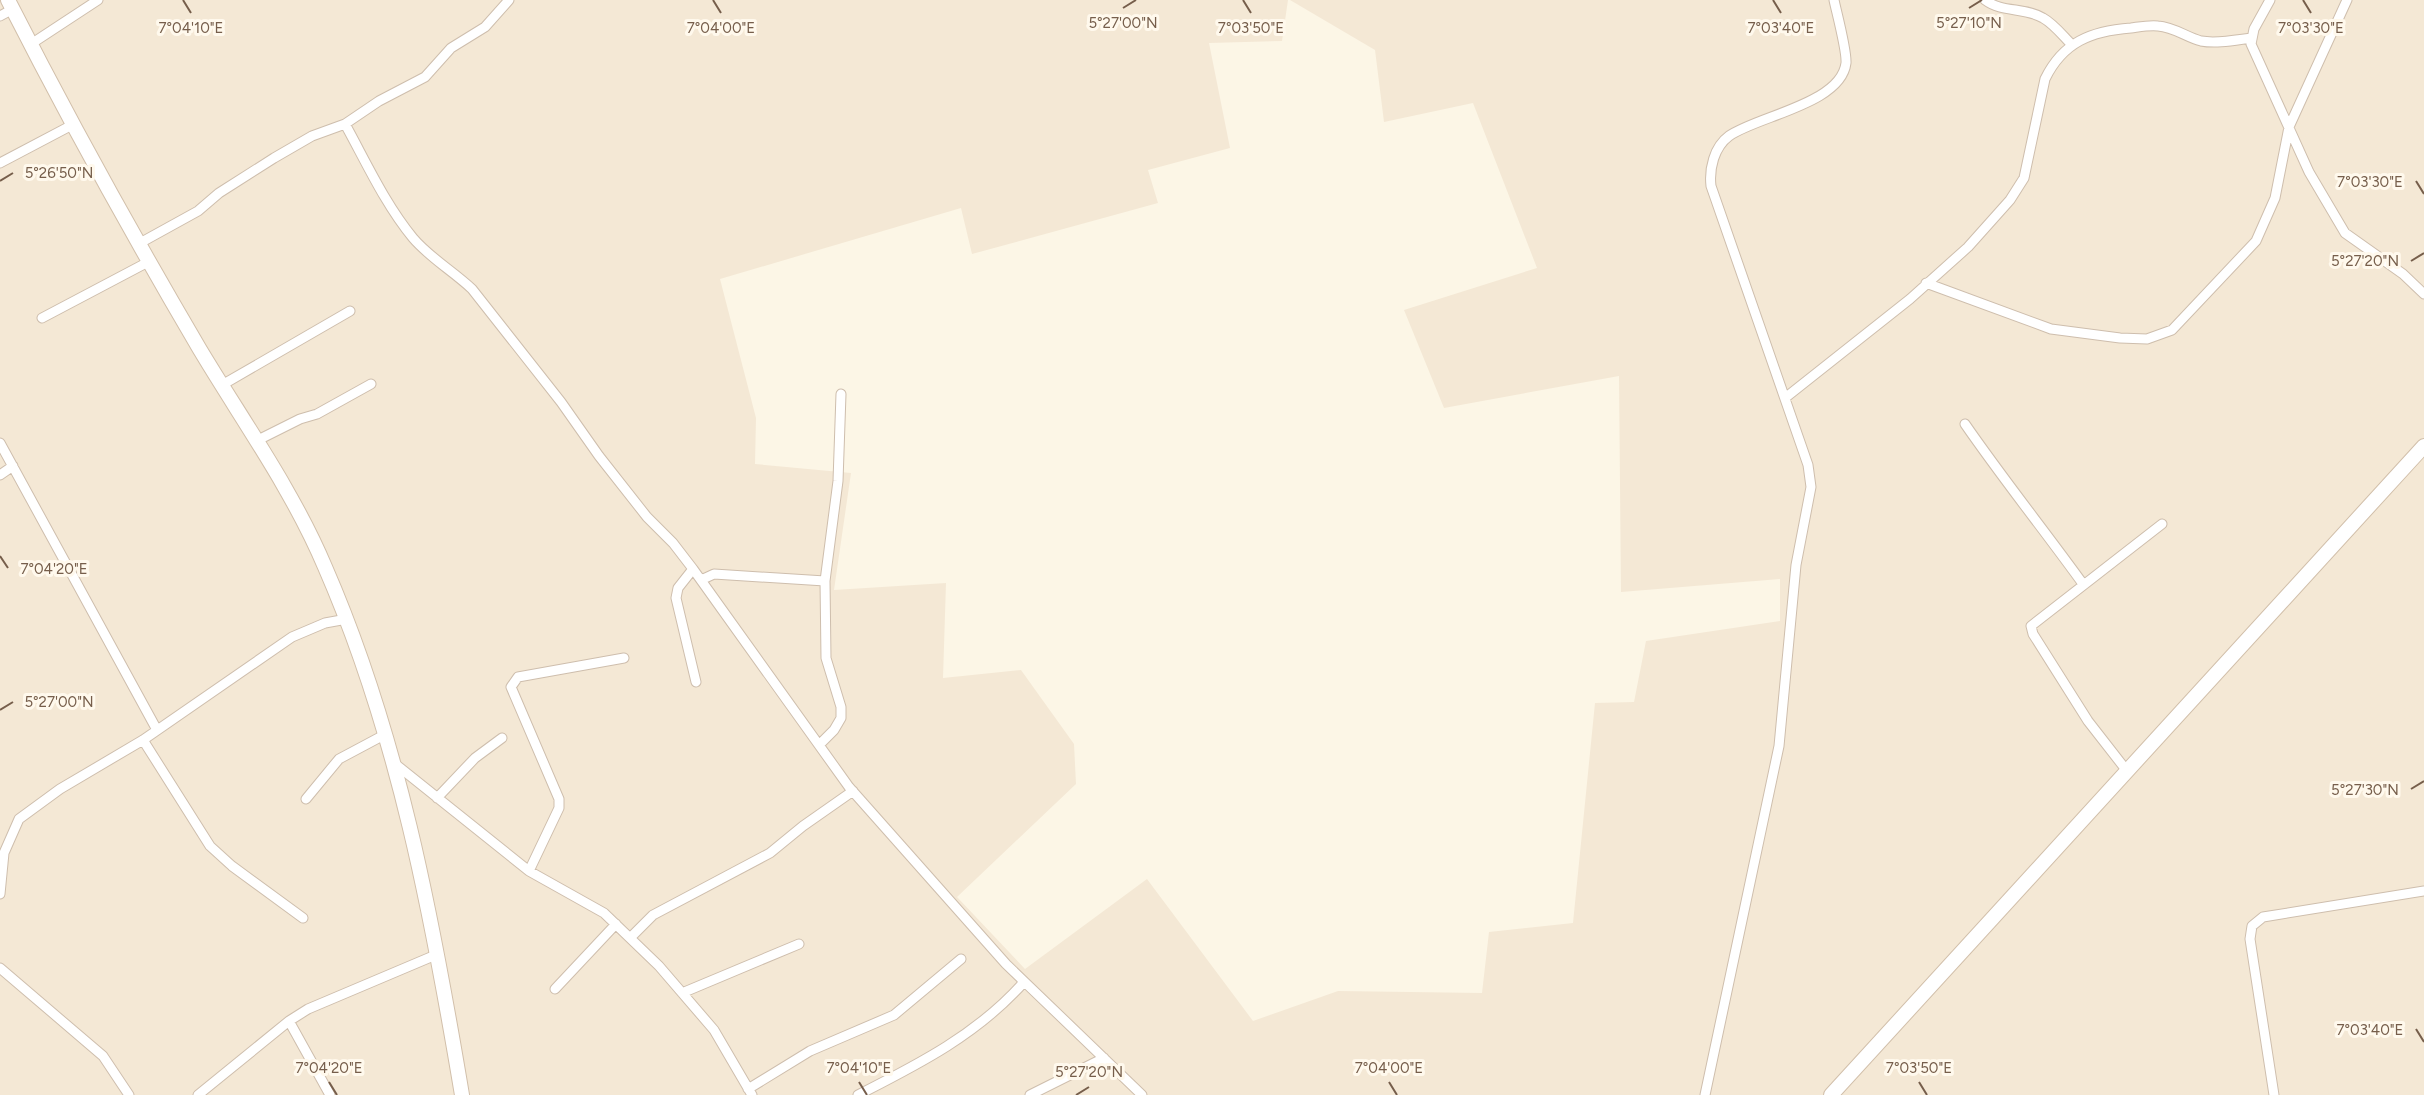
<svg xmlns="http://www.w3.org/2000/svg" width="2424" height="1095" font-family="Figtree,sans-serif">
<style>
.residential{fill:#f4e8d5}
.lines{fill:none;stroke-linecap:round;stroke-linejoin:round}
.street-casing{stroke:#cebead;stroke-width:11}
.secondary-casing{stroke:#d1bfaa;stroke-width:16}
.street{stroke:#fff;stroke-width:9}
.secondary{stroke:#fff;stroke-width:14}
.ticks{fill:none;stroke:#765e4b;stroke-width:2}
.ticks-label{font-size:15px;text-anchor:middle;fill:#765e4b;stroke:#fff9ed;stroke-width:6;stroke-linejoin:round;paint-order:stroke}
</style>
<rect width="100%" height="100%" fill="#fcf6e6"/>
<path class="residential" d="M0 0H1288L1282 41 1209 43 1230 148 1148 170 1158 203 972 254 961 208 720 279 756 418 755 464 851 473 834 590 946 583 943 678 1021 670 1074 744 1076 784 957 897 1025 969 1147 879 1253 1021 1338 991 1482 993 1489 932 1573 923 1595 703 1634 702 1646 641 1780 621V579L1621 592 1619 376 1444 408 1404 310 1537 268 1473 103 1384 122 1375 50 1290 0H2424V1095H0Z"/>
<g class="lines">
<defs>
<path id="street" d="M1985 0C2002 13 2025 7 2043 18 2054 24 2063 36 2071 44
M2270 0 2254 29 2251 44 2309 172 2345 233 2403 274 2424 294
M0 16 13 9
M31 44 98 0
M345 124C366 162 385 204 413 238 430 258 453 271 472 289L561 402 599 456 647 517 673 543 693 569 849 787 1006 964 1142 1095
M0 163 74 124
M140 243 198 211 219 193 274 158 312 136 345 124 379 101 425 77 451 48 485 27 509 0
M1926 283 2051 329 2120 338 2147 339 2172 330 2256 241 2275 198 2289 127 2347 0
M42 318 150 261
M222 385 350 311
M1785 398 1910 299 1968 247 2010 200 2024 178 2045 79C2063 42 2091 31 2131 28 2139 27 2149 25 2158 26 2174 27 2186 37 2201 41 2217 44 2236 40 2252 38
M1965 424C2003 479 2044 530 2083 584
M256 441 300 419 317 414 371 384
M0 443 157 730
M0 475 13 466
M693 569 678 588 676 598 696 682
M701 580 714 574 825 581
M143 740 210 846 232 866 303 918
M819 745 834 730 841 718V707L826 658 825 581 838 481 841 394
M394 763 529 871 604 913 659 966 714 1030 752 1095
M2127 771 2088 721 2033 634 2031 626 2162 524
M437 798 475 758 502 738
M306 799 339 759 384 735
M529 871 559 808V799L511 687 518 677 624 658
M0 894 4 853 19 819 60 789 143 740 292 637 325 623 347 619
M630 938 653 915 770 853 803 826 853 791
M0 968 103 1056 129 1095
M555 989 616 924
M682 993 799 944
M289 1021 330 1095
M748 1089 810 1051 894 1015 961 959
M198 1095 289 1021 308 1009 438 954
M858 1095C919 1064 978 1034 1024 982
M1030 1095 1104 1058
M1705 1095 1779 746 1796 565 1811 487 1808 465 1711 186C1709 169 1714 147 1729 136 1757 116 1841 104 1846 63 1847 51 1837 14 1834 0
M2274 1095 2250 939 2252 926 2263 917 2424 891"/>
<path id="secondary" d="M8 0C68 118 132 234 199 348 242 420 292 489 325 567 398 734 432 916 462 1095
M1831 1095 2424 446"/>
</defs>
<use href="#street" class="street-casing"/>
<use href="#secondary" class="secondary-casing"/>
<use href="#street" class="street"/>
<use href="#secondary" class="secondary"/>
</g>
<path class="ticks" d="M183 0 191 13M713 0 721 13M1243 0 1251 13M1773 0 1781 13M2303 0 2311 13M1123 8 1136 0M1969 8 1982 0M0 181 13 173M2416 181 2424 194M2411 261 2424 253M0 556 8 568M0 710 13 702M2411 789 2424 781M2416 1029 2424 1042M329 1082 337 1095M859 1082 867 1095M1389 1082 1397 1095M1919 1082 1927 1095M1076 1095 1089 1087"/>
<g class="ticks-label">
<text x="1969" y="28">5°27'10"N</text>
<text x="1123" y="28">5°27'00"N</text>
<text x="2311" y="33">7°03'30"E</text>
<text x="191" y="33">7°04'10"E</text>
<text x="721" y="33">7°04'00"E</text>
<text x="1251" y="33">7°03'50"E</text>
<text x="1781" y="33">7°03'40"E</text>
<text x="59" y="178">5°26'50"N</text>
<text x="2370" y="187">7°03'30"E</text>
<text x="2365" y="266">5°27'20"N</text>
<text x="54" y="574">7°04'20"E</text>
<text x="59" y="707">5°27'00"N</text>
<text x="2365" y="795">5°27'30"N</text>
<text x="2370" y="1035">7°03'40"E</text>
<text x="329" y="1073">7°04'20"E</text>
<text x="859" y="1073">7°04'10"E</text>
<text x="1389" y="1073">7°04'00"E</text>
<text x="1919" y="1073">7°03'50"E</text>
<text x="1089" y="1077">5°27'20"N</text>
</g>
</svg>
